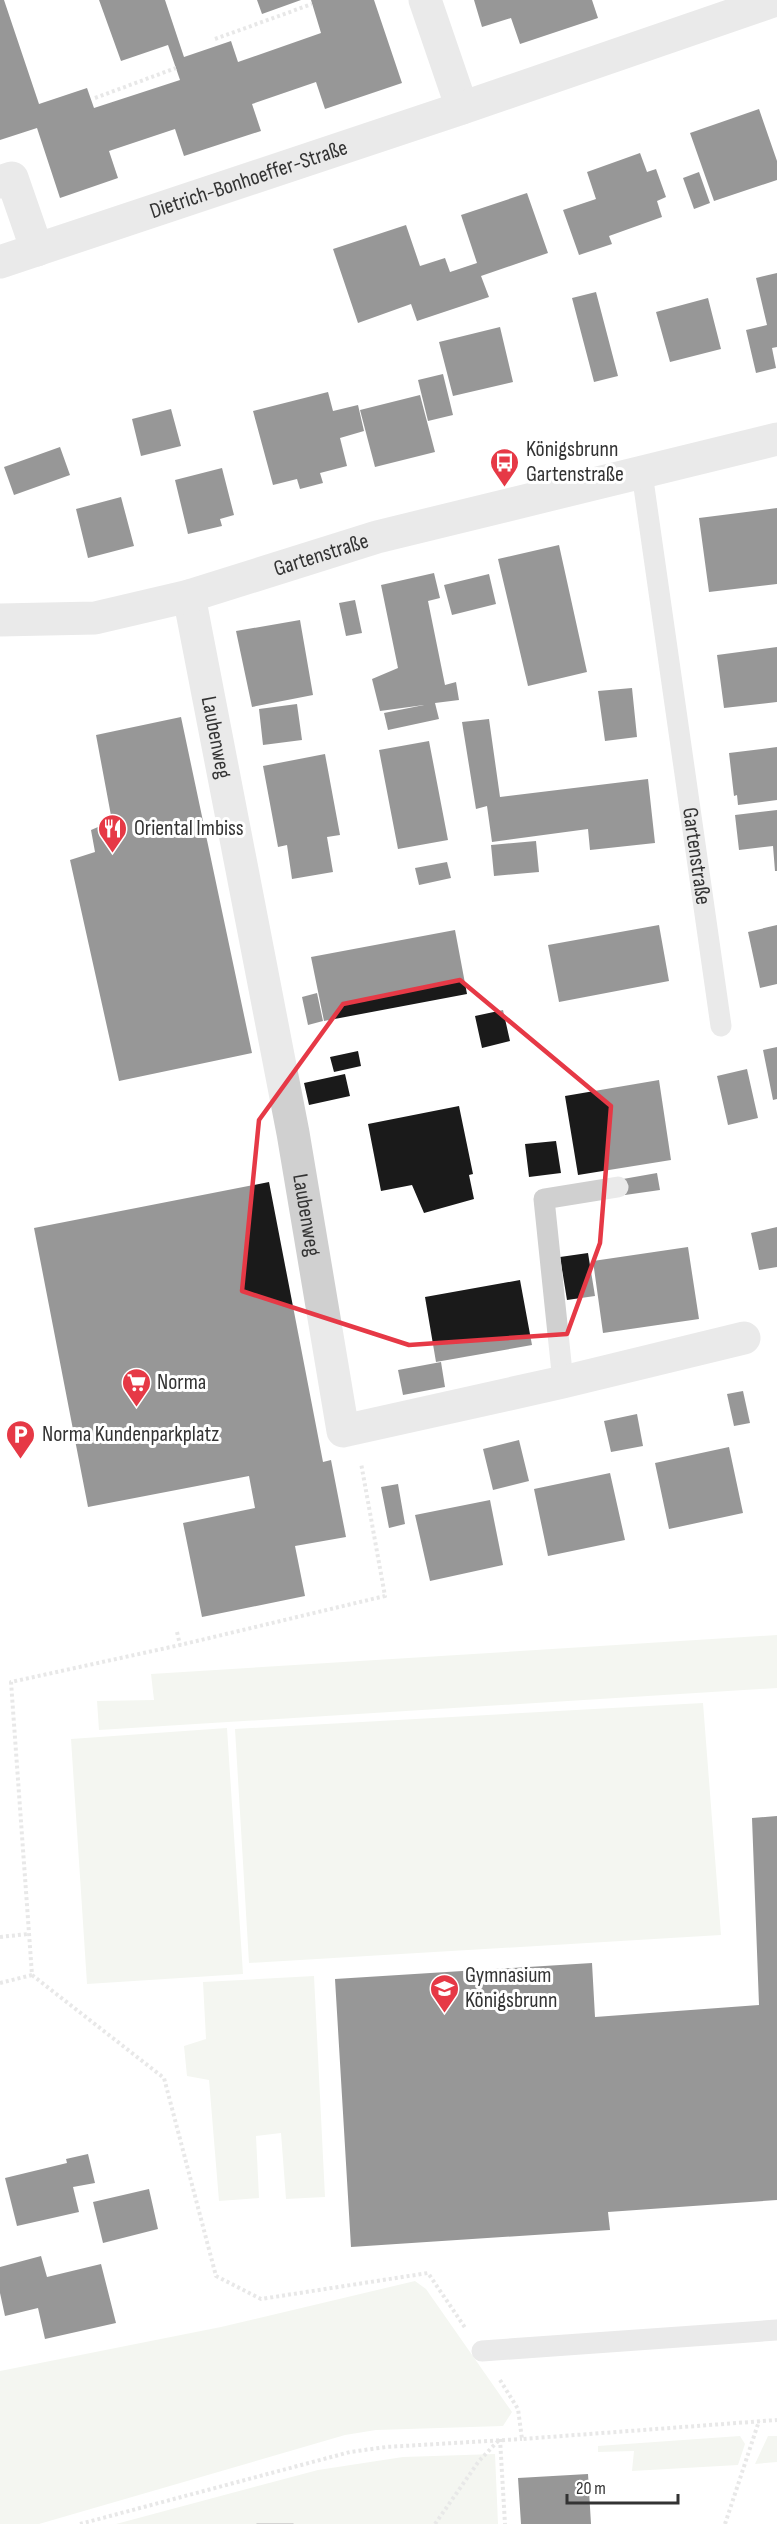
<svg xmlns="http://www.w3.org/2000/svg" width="777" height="2524" font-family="'Sofia Sans Condensed',sans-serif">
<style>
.green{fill:#e6ecdf}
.building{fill:#1a1a1a}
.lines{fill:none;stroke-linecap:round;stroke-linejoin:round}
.path{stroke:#cdcdcd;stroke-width:4;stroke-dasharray:3 3;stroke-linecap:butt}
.service{stroke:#d0d0d0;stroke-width:21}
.minor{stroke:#d0d0d0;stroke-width:33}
.tertiary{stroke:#d0d0d0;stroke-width:33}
.tram{stroke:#888;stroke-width:1.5}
.marked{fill:none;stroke:#e63946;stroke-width:4.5;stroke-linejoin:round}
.labels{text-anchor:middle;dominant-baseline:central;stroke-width:6;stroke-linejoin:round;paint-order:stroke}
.street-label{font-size:22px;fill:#333;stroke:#fff}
.poi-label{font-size:22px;fill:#333;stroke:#fff;text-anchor:start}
</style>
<rect width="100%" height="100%" fill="#fff"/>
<path class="green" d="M777 1635V1688L99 1730 97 1701 154 1700 151 1674Z
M703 1703 721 1935 249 1963 235 1729Z
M227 1728 243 1974 87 1984 71 1739Z
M314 1976 325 2197 286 2199 281 2133 256 2136 259 2198 219 2201 209 2080 187 2076 184 2046 206 2039 203 1982Z
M415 2281 426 2289 512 2412 503 2426 376 2430 345 2435 39 2524H0V2371L221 2327Z
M740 2436 745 2444 738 2465 632 2471 634 2451 598 2452V2446Z
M768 2436H777V2462L755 2464Z
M495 2454 498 2524H116L318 2470 403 2457Z"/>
<path class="building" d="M0 0H4L39 104 87 88 94 108 180 80 168 45 121 61 99 0H165L184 57 231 41 238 62 321 33 311 0H374L402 83 325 109 316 82 252 104 261 131 184 156 175 129 109 151 118 178 60 198 37 128 0 140Z
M257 0H301L262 14Z
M474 0H592L598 18 520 44 511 18 482 27Z
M759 109 777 161V180L714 201 690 133Z
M640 153 647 172 656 169 666 197 657 201 662 217 609 236 612 244 579 255 563 210 596 199 587 172Z
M699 172 710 203 694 209 683 178Z
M527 193 548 253 481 276 489 297 417 321 411 304 358 323 333 249 406 225 420 266 445 258 450 272 477 263 461 215Z
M777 273V347L772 348 776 368 756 373 746 330 767 325 756 278Z
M596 292 618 376 594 382 572 298Z
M708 298 721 349 670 362 656 312Z
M500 327 513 382 453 396 439 342Z
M443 374 453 415 428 421 418 380Z
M328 392 333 411 358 405 364 431 340 438 347 466 320 473 323 483 300 489 297 479 273 485 253 411Z
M420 395 435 452 375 467 360 410Z
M171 409 181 446 141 456 132 419Z
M60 447 70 475 14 495 4 467Z
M222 468 234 515 220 519 222 526 188 534 175 480Z
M121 497 134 546 88 558 76 509Z
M777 508V584L709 592 699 518Z
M559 545 587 672 528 686 498 559Z
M434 573 440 598 428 601 445 685 456 682 459 700 435 703 439 719 388 730 384 713 424 705 380 711 372 679 398 668 381 585Z
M489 574 496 604 452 615 444 585Z
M355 600 362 633 346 636 339 603Z
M300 620 313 695 252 707 236 631Z
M777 647V702L724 708 717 655Z
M632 688 637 737 605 741 598 691Z
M297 704 302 740 263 745 259 709Z
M181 717 252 1053 119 1081 70 860 95 852 91 830 112 821 96 735Z
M489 719 500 797 648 779 655 843 590 850 588 829 492 842 487 806 476 809 462 722Z
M429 741 448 840 398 849 379 750Z
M777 747V800L738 805 737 795 734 796 729 753Z
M325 754 340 835 327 837 333 872 292 879 287 845 278 847 263 766Z
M777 810V871H775L773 846 739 850 735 815Z
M536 841 539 872 494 876 491 845Z
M447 862 451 878 419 885 415 868Z
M659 925 669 981 559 1002 548 945Z
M777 925V984L760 988 748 932Z
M455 930 467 994 324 1021 311 957Z
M317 993 323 1021 308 1025 302 997Z
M503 1010 510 1041 482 1048 475 1016Z
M777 1047V1099L773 1100 763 1050Z
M358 1051 361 1066 334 1072 330 1057Z
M747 1069 758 1118 728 1125 717 1076Z
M345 1074 350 1096 309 1105 304 1083Z
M659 1080 671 1160 578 1175 565 1096Z
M459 1106 473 1174 469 1175 474 1199 424 1213 412 1185 381 1191 368 1124Z
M556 1141 561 1173 529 1177 525 1144Z
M657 1173 660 1190 625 1195 623 1179Z
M269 1182 323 1462 331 1460 346 1537 295 1546 305 1596 202 1617 183 1523 255 1508 249 1476 88 1507 34 1228Z
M777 1227V1267L759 1270 751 1233Z
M688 1247 699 1319 603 1333 593 1261Z
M588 1253 595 1296 567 1300 560 1257Z
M520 1280 532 1345 436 1362 425 1297Z
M441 1362 445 1387 403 1395 398 1370Z
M743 1391 750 1423 734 1426 727 1394Z
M637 1414 643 1446 611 1452 604 1421Z
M519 1440 529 1481 493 1490 483 1449Z
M729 1447 743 1513 669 1529 655 1463Z
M610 1473 625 1540 548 1556 534 1489Z
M398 1484 405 1524 389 1528 381 1487Z
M490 1500 503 1565 430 1581 415 1515Z
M777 1816V2200L608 2212 610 2230 351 2247 335 1979 592 1963 595 2017 759 2005 752 1818Z
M88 2154 95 2183 73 2187 79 2212 17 2226 5 2178 67 2163 66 2159Z
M149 2189 158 2229 103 2243 93 2202Z
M41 2256 47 2277 101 2264 116 2323 45 2339 38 2308 5 2316 0 2293V2267Z
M588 2474 591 2524H521L518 2478Z"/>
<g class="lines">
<path class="path" d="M215 39 312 4
M95 98 176 68
M177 1632 180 1645
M0 1937 28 1934
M32 1975 164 2078 216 2276 261 2299 428 2273 466 2329
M0 1983 32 1975 11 1682 180 1645 385 1596 361 1463
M500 2380 518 2409 522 2439 777 2420
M500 2439 505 2524
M80 2524 350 2452 386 2447 522 2439
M435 2524 479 2461 499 2440
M725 2524 759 2421"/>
<g class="service">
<path id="s1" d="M642 473 721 1026"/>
<path d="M563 1382 544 1199 618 1187"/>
<path d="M482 2351 777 2330"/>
</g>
<g class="minor">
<path d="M425 0 462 108"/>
<path d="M0 182 12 178 37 250"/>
<path id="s2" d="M0 262 462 108 776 0"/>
<path id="s3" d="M189 596 293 1133 343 1431 563 1382 744 1338"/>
</g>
<path class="tertiary" id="s4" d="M0 620 95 618 189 596 377 537 777 439"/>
<path class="tram" d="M257 2524H293"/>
</g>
<path d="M0 0H777V2524H0ZM460 980 611 1106 600 1243 567 1334 409 1345 242 1291 259 1120 343 1004Z" fill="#fff" fill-opacity=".55" fill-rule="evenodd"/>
<path class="marked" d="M460 980 611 1106 600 1243 567 1334 409 1345 242 1291 259 1120 343 1004Z"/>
<defs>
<symbol id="bus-pin" viewBox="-11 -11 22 30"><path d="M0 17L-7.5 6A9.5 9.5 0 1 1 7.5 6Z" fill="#e63946" stroke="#fff"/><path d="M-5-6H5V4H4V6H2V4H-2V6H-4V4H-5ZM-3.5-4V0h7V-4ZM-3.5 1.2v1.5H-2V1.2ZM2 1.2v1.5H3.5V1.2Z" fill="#fff"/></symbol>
<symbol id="restaurant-pin" viewBox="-11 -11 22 30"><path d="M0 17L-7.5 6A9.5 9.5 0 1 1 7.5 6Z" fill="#e63946" stroke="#fff"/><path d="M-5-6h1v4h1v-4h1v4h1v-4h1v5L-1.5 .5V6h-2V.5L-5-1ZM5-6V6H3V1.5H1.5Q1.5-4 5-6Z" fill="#fff"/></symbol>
<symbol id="supermarket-pin" viewBox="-11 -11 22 30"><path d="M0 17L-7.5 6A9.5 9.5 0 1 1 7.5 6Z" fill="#e63946" stroke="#fff"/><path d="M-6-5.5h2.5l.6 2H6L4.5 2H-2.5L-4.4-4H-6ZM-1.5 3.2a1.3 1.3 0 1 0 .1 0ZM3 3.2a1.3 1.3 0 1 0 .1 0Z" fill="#fff"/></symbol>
<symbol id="parking-pin" viewBox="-11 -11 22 30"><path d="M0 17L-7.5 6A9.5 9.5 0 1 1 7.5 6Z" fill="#e63946" stroke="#fff"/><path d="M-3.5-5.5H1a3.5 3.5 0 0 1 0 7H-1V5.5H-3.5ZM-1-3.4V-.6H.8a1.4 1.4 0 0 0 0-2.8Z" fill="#fff"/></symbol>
<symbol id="school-pin" viewBox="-11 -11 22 30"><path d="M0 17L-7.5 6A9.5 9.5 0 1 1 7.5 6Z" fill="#e63946" stroke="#fff"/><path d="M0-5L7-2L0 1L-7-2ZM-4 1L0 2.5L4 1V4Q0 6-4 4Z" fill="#fff"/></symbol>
</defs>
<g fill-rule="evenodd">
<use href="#bus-pin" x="488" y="446" width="33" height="45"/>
<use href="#restaurant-pin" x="96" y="812" width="33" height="45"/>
<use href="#supermarket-pin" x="120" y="1366" width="33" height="45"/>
<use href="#parking-pin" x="4" y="1418" width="33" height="45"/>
<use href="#school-pin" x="428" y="1972" width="33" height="45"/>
</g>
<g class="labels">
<g class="street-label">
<text stroke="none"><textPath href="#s2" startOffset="262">Dietrich-Bonhoeffer-Straße</textPath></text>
<text stroke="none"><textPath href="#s4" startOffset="330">Gartenstraße</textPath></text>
<text stroke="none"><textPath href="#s3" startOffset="144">Laubenweg</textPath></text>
<text stroke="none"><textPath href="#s1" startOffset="387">Gartenstraße</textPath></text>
<text stroke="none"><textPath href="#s3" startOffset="630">Laubenweg</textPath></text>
</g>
<g class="poi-label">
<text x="526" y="449">Königsbrunn<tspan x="526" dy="25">Gartenstraße</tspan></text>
<text x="134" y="828">Oriental Imbiss</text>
<text x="157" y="1382">Norma</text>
<text x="42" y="1434">Norma Kundenparkplatz</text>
<text x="465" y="1975">Gymnasium<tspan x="465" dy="25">Königsbrunn</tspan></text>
</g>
</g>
<path d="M567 2494v9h111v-9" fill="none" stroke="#333333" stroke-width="3"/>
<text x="576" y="2494" font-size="18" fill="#333333" stroke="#ffffff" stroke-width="4.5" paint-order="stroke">20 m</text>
</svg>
